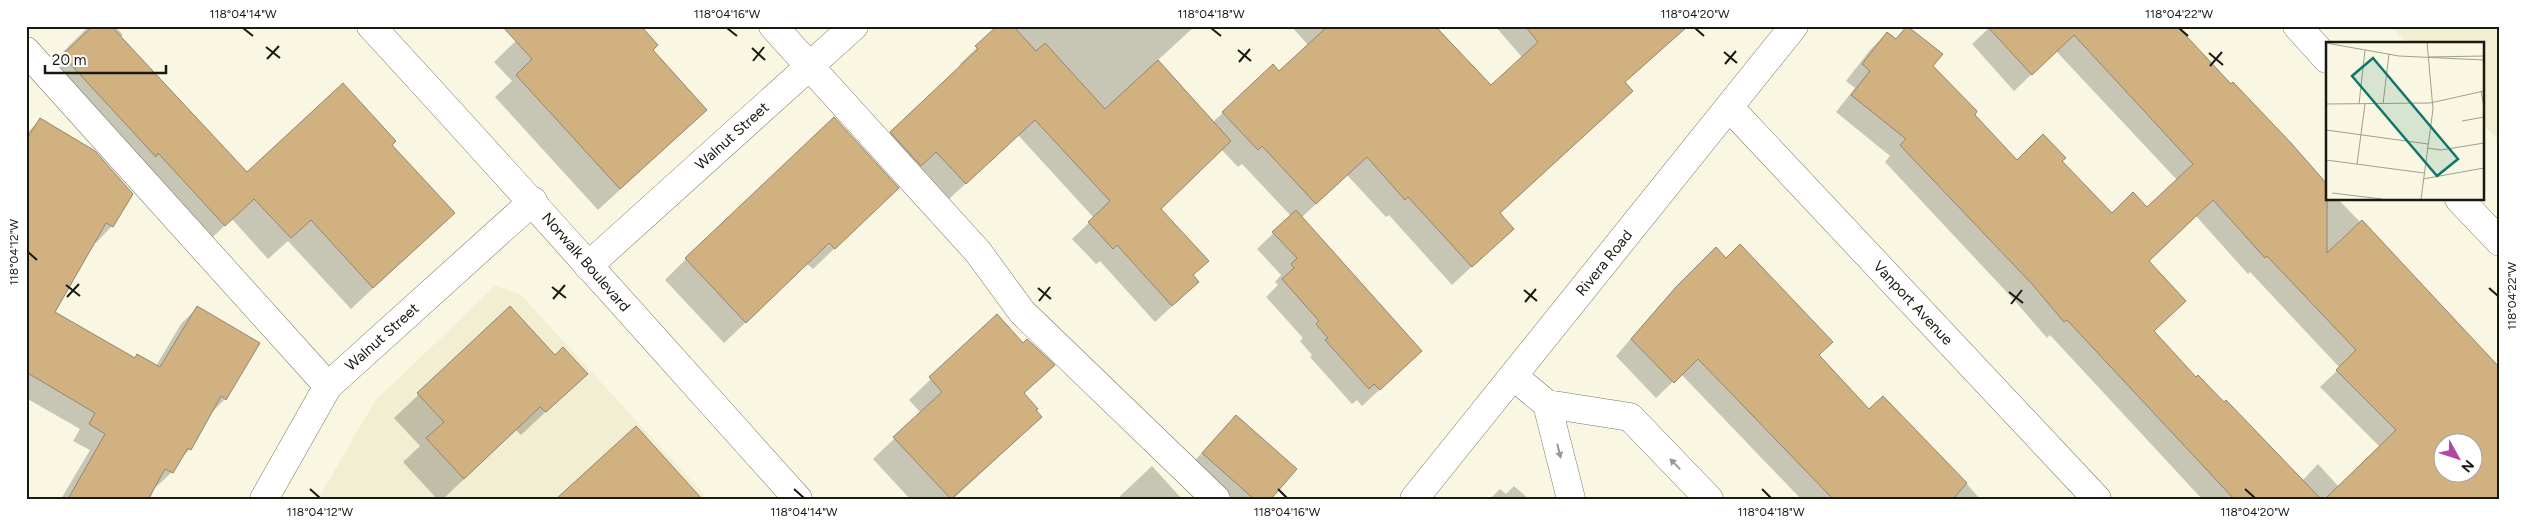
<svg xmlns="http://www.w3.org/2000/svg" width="2526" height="525" font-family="Figtree,sans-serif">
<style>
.built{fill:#f1eed1}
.shadow{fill:#0003;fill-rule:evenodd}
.building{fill:#d2b181;stroke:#918574;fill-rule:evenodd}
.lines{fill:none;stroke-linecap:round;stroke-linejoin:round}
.minor-casing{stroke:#7a7865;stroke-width:29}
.major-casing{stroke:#7a7865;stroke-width:29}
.minor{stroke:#fff;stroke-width:28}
.major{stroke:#fff;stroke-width:28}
.oneway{fill:#989894}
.ticks{fill:none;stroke:#1a1911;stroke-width:2}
.labels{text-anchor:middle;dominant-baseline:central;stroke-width:4;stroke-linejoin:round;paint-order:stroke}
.street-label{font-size:15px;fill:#1a1911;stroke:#fff}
.inset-road{fill:none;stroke:#a09e8e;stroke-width:1}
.view{fill:#0f766e;fill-opacity:0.15;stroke:#0f766e;stroke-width:2.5}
.inset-edge{fill:none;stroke:#1a1911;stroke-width:2.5}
.neatline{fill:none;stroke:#1a1911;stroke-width:2}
.ticks-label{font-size:12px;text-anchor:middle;fill:#1a1911}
</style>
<rect width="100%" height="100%" fill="#f9f7e2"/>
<path class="built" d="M2391 26H2500V142L2482 123V44H2408Z
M495 286 520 294 708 499H318L375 401Z"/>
<path class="shadow" d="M89 26H115L123 35 120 38 247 174 390 145 453 213 351 309 288 241 268 259 232 219 202 247 42 77 61 58 59 56Z
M531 26H647L643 30 651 50 706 110 598 210 495 97 512 81 494 62Z
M999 26 1009 31 1014 26H1195L1157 61 1213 122 1273 66 1279 73 1309 46 1291 26H1436L1491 87 1499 214 1512 229 1452 285 1389 215 1386 217 1347 175 1301 218 1404 367 1362 406 1357 400 1352 404 1310 357 1312 355 1300 341 1303 338 1266 297 1278 285 1275 282 1281 275 1257 249 1291 216 1242 164 1238 167 1221 149 1160 209 1192 275 1198 282 1155 322 1100 261 1096 264 1072 239 1094 218 1018 135 948 200 874 149 962 66 960 64Z
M1495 26H1671L1678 34 1624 83 1587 132Z
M2175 26 2231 86 2290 143 2327 186V199H2338L2500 368V499H2202L2050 335 2047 338 2015 301 1885 162 1890 156 1836 112 1855 88 1846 81 1870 50 1887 33 1895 40 1908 27 1931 66 2017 162 2061 161 2112 215 2147 209 2177 180 2056 51 2014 91 1972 44 1989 28ZM2196 216 2248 274 2250 272 2340 368 2320 387 2380 447 2339 487 2318 464 2302 481 2196 378 2153 331 2148 262ZM2444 442H2474V472H2444Z
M40 120 112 226 96 243 94 241 53 313 134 359 137 355 156 366 181 324 197 308 225 399 208 416 190 449 180 459 172 472 155 488 150 499H61L90 450 73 441 80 429 26 398V134Z
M876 209 813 269 807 264 724 343 665 280 686 259Z
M1716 249 1869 411 1966 483 1980 499H1801L1681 374 1656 398 1616 356 1660 305Z
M510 308 555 356 586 374 521 435 516 430 443 499H437L403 462 420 446 394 418Z
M997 316 1023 345 1053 365 1023 394 1019 438 953 499H910L873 459 921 413 909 400Z
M1236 416 1270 499H1219L1186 470Z
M1152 466 1182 499H1117Z
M1514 486 1529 499H1490L1500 489 1506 494Z"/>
<path class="building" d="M93 26H111L247 172 343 83 396 141 392 145 455 213 373 288 311 220 291 238 254 199 225 226 158 153 156 157 62 55Z
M502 26H641L658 45 653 50 707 110 620 189 516 75 532 59Z
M997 26H1013L1036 51 1045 43 1105 109 1158 60 1231 141 1161 209 1209 261 1193 275 1199 282 1172 306 1117 245 1113 249 1088 222 1110 201 1035 120 966 184 936 152 921 166 890 132 978 49 975 46Z
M1328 26H1435L1491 85 1538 42 1525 26H1688L1625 82 1633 91 1500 213 1514 229 1472 267 1408 197 1405 200 1367 157 1316 204 1262 146 1258 150 1222 112 1273 64 1279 71Z
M1907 26 1943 54 1933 66 1977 111 1975 115 2017 160 2043 134 2066 158 2062 161 2112 213 2133 192 2147 207 2193 164 2074 35 2032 75 1987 26H2177L2231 84 2233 82 2291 143 2327 184V253L2362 220 2500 368V499H2325L2396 430 2336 370 2356 350 2267 256 2265 258 2213 200 2149 261 2186 301 2154 331 2196 377 2198 375 2224 402 2226 400 2321 499H2234L2067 320 2064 322 2032 284 1913 159 1900 145 1906 139 1851 95 1870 71 1862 64 1887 32 1896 39ZM2444 442H2474V472H2444Z
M834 117 899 188 835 249 829 243 746 323 685 258Z
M40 118 95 151 133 194 113 227 106 223 55 312 135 358 137 354 160 367 197 306 260 343 226 400 221 396 191 450 188 448 173 473 165 469 148 499H68L105 434 89 424 95 413 26 372V140Z
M1296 210 1422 351 1380 390 1374 384 1369 389 1325 340 1328 338 1316 324 1319 321 1282 279 1294 268 1291 264 1297 258 1272 232Z
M1740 244 1833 342 1819 355 1869 409 1883 396 1967 483 1953 499H1833L1698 359 1674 383 1631 339 1676 287 1716 247 1726 258Z
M510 306 555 355 563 347 588 374 546 412 540 407 464 479 426 438 444 422 417 393Z
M997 314 1023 343 1027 339 1055 365 1024 393 1038 409 1036 410 1042 417 951 499 893 437 942 392 929 377Z
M1236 415 1297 469 1271 499H1254L1202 453Z
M636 426 702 499H556Z"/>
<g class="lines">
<defs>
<path id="minor" d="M773 26 978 252 1022 312 1216 499
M2297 26 2327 59
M26 51 328 386
M1729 107 2097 499
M2459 199 2500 242
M588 266 854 26
M1513 376 1547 404 1630 417 1709 499
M1547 404 1571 499
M264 499 328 386 533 201
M1414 499 1794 26"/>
<path id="major" d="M371 26C515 182 656 341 798 499"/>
</defs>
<use href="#minor" class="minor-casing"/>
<use href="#major" class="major-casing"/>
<use href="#minor" class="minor"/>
<use href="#major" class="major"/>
</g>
<defs><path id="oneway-solid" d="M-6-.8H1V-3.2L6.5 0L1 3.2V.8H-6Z" transform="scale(1.25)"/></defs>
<g class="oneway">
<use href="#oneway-solid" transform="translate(1559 451) rotate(76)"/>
<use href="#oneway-solid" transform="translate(1675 464) rotate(-134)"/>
</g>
<path class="ticks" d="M243 28 253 36M727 28 737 36M1211 28 1221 36M1695 28 1704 36M2179 28 2188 36M266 47 280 58M752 48 765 60M1238 50 1251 61M1724 52 1737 63M2209 53 2223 65M267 59 279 46M753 61 764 47M1239 62 1250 49M1725 64 1736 51M2210 66 2222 52M28 252 37 260M66 285 80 296M552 287 566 298M1038 288 1051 299M2489 288 2498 296M1524 290 1537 301M2009 292 2023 303M67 297 79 284M553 299 565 285M1039 301 1050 287M1525 302 1536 289M2011 304 2022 290M310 489 320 498M794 489 804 498M1278 489 1287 498M1762 489 1771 498M2245 489 2255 498"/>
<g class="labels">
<g class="street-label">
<text transform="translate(732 136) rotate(-42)">Walnut Street</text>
<text transform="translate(586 262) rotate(49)">Norwalk Boulevard</text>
<text transform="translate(1604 263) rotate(-51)">Rivera Road</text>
<text transform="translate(1913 303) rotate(47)">Vanport Avenue</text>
<text transform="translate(382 337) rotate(-42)">Walnut Street</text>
</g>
</g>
<g transform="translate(2326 42)">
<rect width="158" height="158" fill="#f9f7e2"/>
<path class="inset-road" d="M0 1 73 14 158 18M102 15 158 14M155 49 158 64M0 62 104 61 158 49M33 62 39 8M57 62 63 12M136 79 158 75M0 88 102 102M101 106 115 108 158 101M0 118 98 131M31 122 39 62M97 137 158 126M6 151 56 157M95 157 107 67 101 0"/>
<path class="view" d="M47 16 132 117 111 134 26 34Z"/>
<rect width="158" height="158" class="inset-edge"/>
</g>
<rect width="2526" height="525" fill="none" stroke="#ffffff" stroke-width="55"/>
<g transform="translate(2458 458) rotate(130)"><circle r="24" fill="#ffffff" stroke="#a3a3a0"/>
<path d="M0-4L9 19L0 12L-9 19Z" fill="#b046a8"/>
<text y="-8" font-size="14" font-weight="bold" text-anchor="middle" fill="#1a1911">N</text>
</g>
<path d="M45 65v8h121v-8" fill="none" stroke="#1a1911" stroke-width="2.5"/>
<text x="52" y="65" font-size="15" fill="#1a1911" stroke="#ffffff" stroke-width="4" paint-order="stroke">20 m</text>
<rect x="28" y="28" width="2470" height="470" class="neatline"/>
<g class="ticks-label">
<text x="243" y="18">118°04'14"W</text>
<text x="727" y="18">118°04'16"W</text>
<text x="1211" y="18">118°04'18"W</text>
<text x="1695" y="18">118°04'20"W</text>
<text x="2179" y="18">118°04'22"W</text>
<text transform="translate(14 252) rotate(-90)" y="4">118°04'12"W</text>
<text transform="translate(2512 296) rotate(-90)" y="4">118°04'22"W</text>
<text x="320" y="516">118°04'12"W</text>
<text x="804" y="516">118°04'14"W</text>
<text x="1287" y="516">118°04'16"W</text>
<text x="1771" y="516">118°04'18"W</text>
<text x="2255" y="516">118°04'20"W</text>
</g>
</svg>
